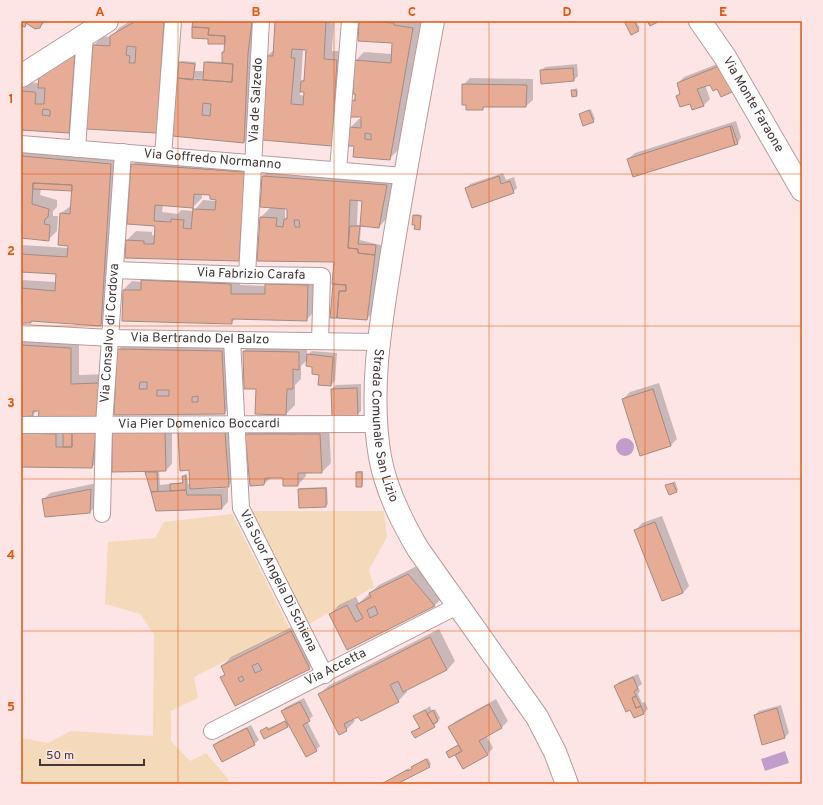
<svg xmlns="http://www.w3.org/2000/svg" width="823" height="805" font-family="Overpass,sans-serif">
<style>
.green{fill:#f4d9bb}
.water{fill:#c29dcb}
.shadow{fill:#0003;fill-rule:evenodd}
.building{fill:#e7ac96;stroke:#a48b82;fill-rule:evenodd}
.lines{fill:none;stroke-linecap:round;stroke-linejoin:round}
.street-casing{stroke:#b79b9d;stroke-width:18}
.secondary-casing{stroke:#b79b9d;stroke-width:24}
.street{stroke:#fff;stroke-width:16}
.secondary{stroke:#fff;stroke-width:22}
.grid{fill:none;stroke:#e0570e;stroke-width:1;stroke-opacity:0.55}
.labels{text-anchor:middle;dominant-baseline:central;stroke-width:3.5;stroke-linejoin:round;paint-order:stroke}
.street-label{font-size:13px;fill:#433838;stroke:#fde5e6}
.neatline{fill:none;stroke:#e0570e;stroke-width:1.5}
.grid-label{font-size:13px;text-anchor:middle;font-weight:bold;fill:#e0570e}
</style>
<rect width="100%" height="100%" fill="#fde5e6"/>
<path class="green" d="M252 511H384L387 537 369 570 374 587 307 625 250 513Z
M232 514 290 629 194 677 198 698 171 711V741L190 761 206 753 228 779V784H21V738L48 743 71 731 153 736 154 634 140 614 105 604 108 542 155 538 164 522Z"/>
<path class="water" d="M616 447a9 9 0 1 1 18 0a9 9 0 1 1-18 0Z
M785 751 789 763 765 771 761 759Z"/>
<path class="shadow" d="M21 21H46L40 27 33 28 28 23 25 26 21 25Z
M131 21H171L165 124 87 128 94 45 103 36 111 37 120 27Z
M194 21H259L253 133 244 142 173 135 180 63 181 61 196 62 195 71H204L207 61 223 62V53L226 50V42L209 38ZM189 78 204 79V81L188 80Z
M276 21H334L332 51H345L341 136 332 145 263 139 267 56 274 50ZM303 49H308L305 78 301 82ZM300 91 305 92V96L300 95Z
M360 21H421L398 150 389 159 355 145 350 128 359 119H362L352 101 356 97 355 61 364 52 392 54 393 42 359 40Z
M625 21H636L640 28 638 30Z
M83 47 78 124 69 132 21 129V82L40 83Z
M725 61 718 88 711 83 705 85 710 99 704 105 692 109 690 103 677 96 681 92 678 83 684 77Z
M577 64 578 76 574 80 542 83 541 71 545 67Z
M470 78 533 79V100L526 106H485L482 109 463 85Z
M577 88 578 93 576 95 572 91Z
M591 109 595 119 593 121 580 114Z
M736 121 741 137 738 143 628 159 635 153Z
M21 151 120 156 109 316 101 325 33 320 31 322H21V280L56 282 57 273 21 271V245L69 248 61 213 72 205 73 190 41 189 40 195 57 200V207L53 211V216H58L57 231 48 240 21 237Z
M141 156 253 164 247 251 238 260 126 258 127 240 136 231 152 232V235L155 236 156 225 128 223 132 165ZM202 193 212 194 217 199 216 201 203 200 194 211 181 210 178 214 162 212 163 205 193 207 202 198Z
M272 168 395 176 387 218 379 227 361 226 360 240 384 246 375 310 367 319 335 261 261 217 271 207 263 176ZM358 200H363L361 225H357ZM285 208H289L288 216 285 219Z
M503 173 506 180 514 177 517 188 513 192 466 188 470 184Z
M416 214 422 215 419 229 416 224 414 216Z
M151 272 240 275V285L266 286 275 275 316 277 315 311 306 320 236 318 231 323 123 290 132 281 142 282Z
M21 337 79 339V375L107 374 105 408 96 416 38 410 32 415 21 416Z
M127 341 231 343 233 404 224 413 115 414 118 350Z
M253 343H307V355L312 351 337 353 335 381 331 385 307 360 301 366V379L295 385V405L286 414 257 388 244 351Z
M659 383 677 439 671 445 641 455 623 399 630 392Z
M361 384V411L357 415 332 389 336 385Z
M21 425 71 431V439H73V431L104 425 101 458 92 467 21 466Z
M172 425V464L166 470 159 471 160 485 184 482V476L185 474H187L188 484H191L190 469 231 426 235 479 228 486 201 487V489L228 488V502L222 508 156 510 145 471H113Z
M255 426H329L331 463 322 472H306V476L298 485 284 477H272L264 484 246 435Z
M358 471H363V484L362 486 357 473Z
M675 481 678 490 676 491 666 486Z
M97 483 96 506 90 512 43 500 50 493Z
M327 487 328 504 326 506 300 507 299 489 301 488Z
M662 516 689 586 683 593 636 530 642 523Z
M417 566 444 596 435 605 347 648 330 614 339 605 356 597 359 603 379 585Z
M300 623 318 659 309 668 235 705 222 677 226 673 222 666 231 657Z
M439 629 455 661 447 670 406 690 407 692 398 701 353 718 355 721 346 730 320 694 328 686Z
M638 674 642 684 638 687 640 691 638 694 642 703 645 702 648 709 644 713 635 717 615 686 619 682Z
M304 698 313 716 307 721 320 746 316 750 289 725 265 738 261 731 287 720 282 711 286 707Z
M496 699 508 721 502 727 486 735 493 748 487 755H456L460 752H447L459 744 449 727 456 721Z
M781 705 789 733 785 737 755 715 759 711Z
M430 706 432 711 435 709 440 718 438 722 434 726 413 732 420 726 414 717Z
M251 725 259 740 254 744 214 745 219 741Z
M428 758 431 764 429 766 395 784H382L409 768 410 770 413 769 412 767 414 765Z"/>
<path class="building" d="M21 21H43L40 28 35 29 26 23 25 27 21 26Z
M136 21H164L157 133 86 129 93 45 110 46V36ZM127 46 136 47 135 63H129L130 56 126 55Z
M193 21H252L248 54 244 143 172 136 177 78 232 82 233 64 222 63V52H224L225 36 208 35 209 28 192 27ZM203 103 211 104 210 116 202 115Z
M275 21H326L324 59 337 60 332 146 262 140 266 56H273ZM292 49 306 50 304 81H301L300 92H304L303 105 291 104 295 58H291Z
M359 21 394 23V25L413 28 390 160 353 157 354 146H348L349 127 361 128V117H350L351 100 355 101V94H353L354 60 391 63 392 43 358 41ZM365 133 371 134V140L365 139Z
M624 21H634L639 31 631 35Z
M647 21H660L650 26Z
M192 27 209 28 208 35 225 36V44H208V39L192 38Z
M75 54 69 133 21 130V91L34 92 36 93 35 104H44L45 88H38L39 74ZM43 109 50 110V116L42 115Z
M179 62 195 64 193 80 177 78Z
M204 62 233 64 232 82 203 80Z
M719 66 734 91 721 97 717 89 713 91 710 85 697 89 704 106 692 110 690 104 680 107 676 96 680 94 677 83Z
M573 68 574 81 541 84 540 70Z
M462 84 527 85 526 107H483V110H466V105H462Z
M571 90H576L577 96 572 97Z
M589 110 594 122 583 126 579 114Z
M730 126 735 145 633 177 627 159Z
M730 126H732L738 144 735 145Z
M21 156 111 164 101 326 31 321V323H21V288L55 291 56 274 21 272V254L67 257 68 246 58 245 60 213 70 214 72 185 33 183 32 204 49 209 48 217 45 219 44 224 50 225 49 241 21 238Z
M131 164 245 172 239 261 125 258 126 240 144 241V244H154L155 226 127 224ZM194 194 210 195V199L216 200 215 210 193 209ZM155 205 193 208 191 229 183 228 184 220 171 219V222L154 221Z
M262 176 387 185 379 228 360 226 362 201 350 200 348 248 358 249V253L375 255 367 320 337 318 339 291H346V285L332 284 334 262 257 261 260 217 277 218 276 226 283 227 284 219H287V209L260 207ZM294 220H299L300 227H295Z
M499 176 501 184 510 181 514 193 472 208 465 188Z
M33 183 72 185V191L33 189Z
M413 215 421 216 420 230 414 229 415 225H412Z
M350 226H360L358 244 376 245 375 255 358 253V249L348 248Z
M141 280 231 284V294H265V284L308 285 307 321 232 319V324L122 321 123 290H141Z
M333 284 346 285V291H339L337 318H330Z
M21 345 71 348V384L99 383 96 417 38 419 39 411H33V416L21 417Z
M117 349 222 351 225 414 114 415ZM140 382H147V389H139ZM157 390H169V396H157ZM198 396V402H192V397Z
M243 351 299 352V370L293 369V389H287L286 415 255 414 256 389H244Z
M307 354 333 357 331 386 318 385 319 375 312 374V367L306 366Z
M357 388 358 416 332 417 331 389Z
M653 389 671 446 640 456 622 399Z
M112 432H165L166 471 112 472Z
M178 432H225L229 487 190 489 189 470 180 471Z
M21 433 56 434V447H72V433H96L92 468 21 467Z
M63 433H72V447H63Z
M245 434H320L322 473H298V486H283V478H265L264 485 250 486Z
M145 472H157L158 491 151 492Z
M356 472H362V487H356Z
M182 476H186V490L170 491V484L183 483Z
M673 483 677 492 669 495 665 485Z
M326 488V507L299 508 298 489Z
M91 489 90 513 45 517 42 499Z
M186 490 187 495H221L222 509 156 511 151 492Z
M655 522 683 593 662 601 634 530Z
M408 574 435 606 347 650 329 614 347 605 356 622 363 618 356 605 371 597 369 593ZM375 606 378 614 370 618 367 610Z
M291 631 310 669 235 706 220 677 225 675 221 666ZM258 663 262 670 255 673 252 666ZM242 676 244 680 240 682 238 678Z
M430 637 447 670 403 692 398 681 390 685 399 702 361 721 358 717 344 724 347 731 339 735 318 694Z
M633 677 638 689 634 691 636 696 632 698 636 708 641 706 644 714 634 718 630 710 626 712 614 686Z
M636 696 641 706 636 708 632 698Z
M300 702 310 721 303 725 317 751 306 757 281 711Z
M489 704 502 728 479 741 488 755 463 769 455 755 462 751 448 727Z
M777 708 785 738 762 745 754 715Z
M425 710 435 727 415 738 411 732 420 728 413 716Z
M433 710 438 721 433 724 427 714Z
M285 721 288 727 264 739 260 731 267 727 268 730Z
M247 728 255 745 222 762 213 745Z
M458 745 462 751 449 758 446 752Z
M426 759 430 767 397 784H381L407 770 408 771 412 769 411 767Z"/>
<g class="lines">
<defs>
<g id="street">
<path id="s1" d="M21 144 404 176"/>
<path d="M77 149 85 34"/>
<path d="M163 156 173 21"/>
<path d="M338 170 350 21"/>
<path id="s2" d="M115 270 247 275 322 276 320 341"/>
<path id="s3" d="M247 275 261 21"/>
<path id="s4" d="M21 333 110 338 378 342"/>
<path id="s5" d="M232 340 241 508 325 675"/>
<path id="s6" d="M21 425 378 424"/>
<path id="s7" d="M102 514 104 425 123 152"/>
<path id="s8" d="M212 731 459 605"/>
</g>
<g id="secondary">
<path id="s9" d="M433 21C418 102 403 183 390 265 380 328 369 393 380 457 386 490 401 520 418 549L537 717 555 752 567 784"/>
<path id="s10" d="M700 21 725 57 802 190"/>
<path d="M21 76 107 21"/>
</g>
</defs>
<use href="#street" class="street-casing"/>
<use href="#secondary" class="secondary-casing"/>
<use href="#street" class="street"/>
<use href="#secondary" class="secondary"/>
</g>
<path class="grid" d="M178 21V784M334 21V784M489 21V784M645 21V784M21 174H802M21 326H802M21 479H802M21 631H802"/>
<g class="labels">
<g class="street-label">
<text stroke="none"><textPath href="#s3" startOffset="175">Via de Salzedo</textPath></text>
<text stroke="none"><textPath href="#s10" startOffset="99">Via Monte Faraone</textPath></text>
<text stroke="none"><textPath href="#s1" startOffset="192">Via Goffredo Normanno</textPath></text>
<text stroke="none"><textPath href="#s2" startOffset="136">Via Fabrizio Carafa</textPath></text>
<text stroke="none"><textPath href="#s7" startOffset="181">Via Consalvo di Cordova</textPath></text>
<text stroke="none"><textPath href="#s4" startOffset="179">Via Bertrando Del Balzo</textPath></text>
<text stroke="none"><textPath href="#s6" startOffset="178">Via Pier Domenico Boccardi</textPath></text>
<text stroke="none"><textPath href="#s9" startOffset="410">Strada Comunale San Lizio</textPath></text>
<text stroke="none"><textPath href="#s5" startOffset="250">Via Suor Angela Di Schiena</textPath></text>
<text stroke="none"><textPath href="#s8" startOffset="139">Via Accetta</textPath></text>
</g>
</g>
<rect width="823" height="805" fill="none" stroke="#fde5e6" stroke-width="44"/>
<path d="M40 759v6h104v-6" fill="none" stroke="#433838" stroke-width="2"/>
<text x="46" y="759" font-size="12" fill="#433838" stroke="#fde5e6" stroke-width="3" paint-order="stroke">50 m</text>
<rect x="22" y="22" width="779" height="761" class="neatline"/>
<g class="grid-label">
<text x="100" y="16">A</text>
<text x="256" y="16">B</text>
<text x="412" y="16">C</text>
<text x="567" y="16">D</text>
<text x="723" y="16">E</text>
<text x="11" y="103">1</text>
<text x="11" y="255">2</text>
<text x="11" y="407">3</text>
<text x="11" y="559">4</text>
<text x="11" y="711">5</text>
</g>
</svg>
